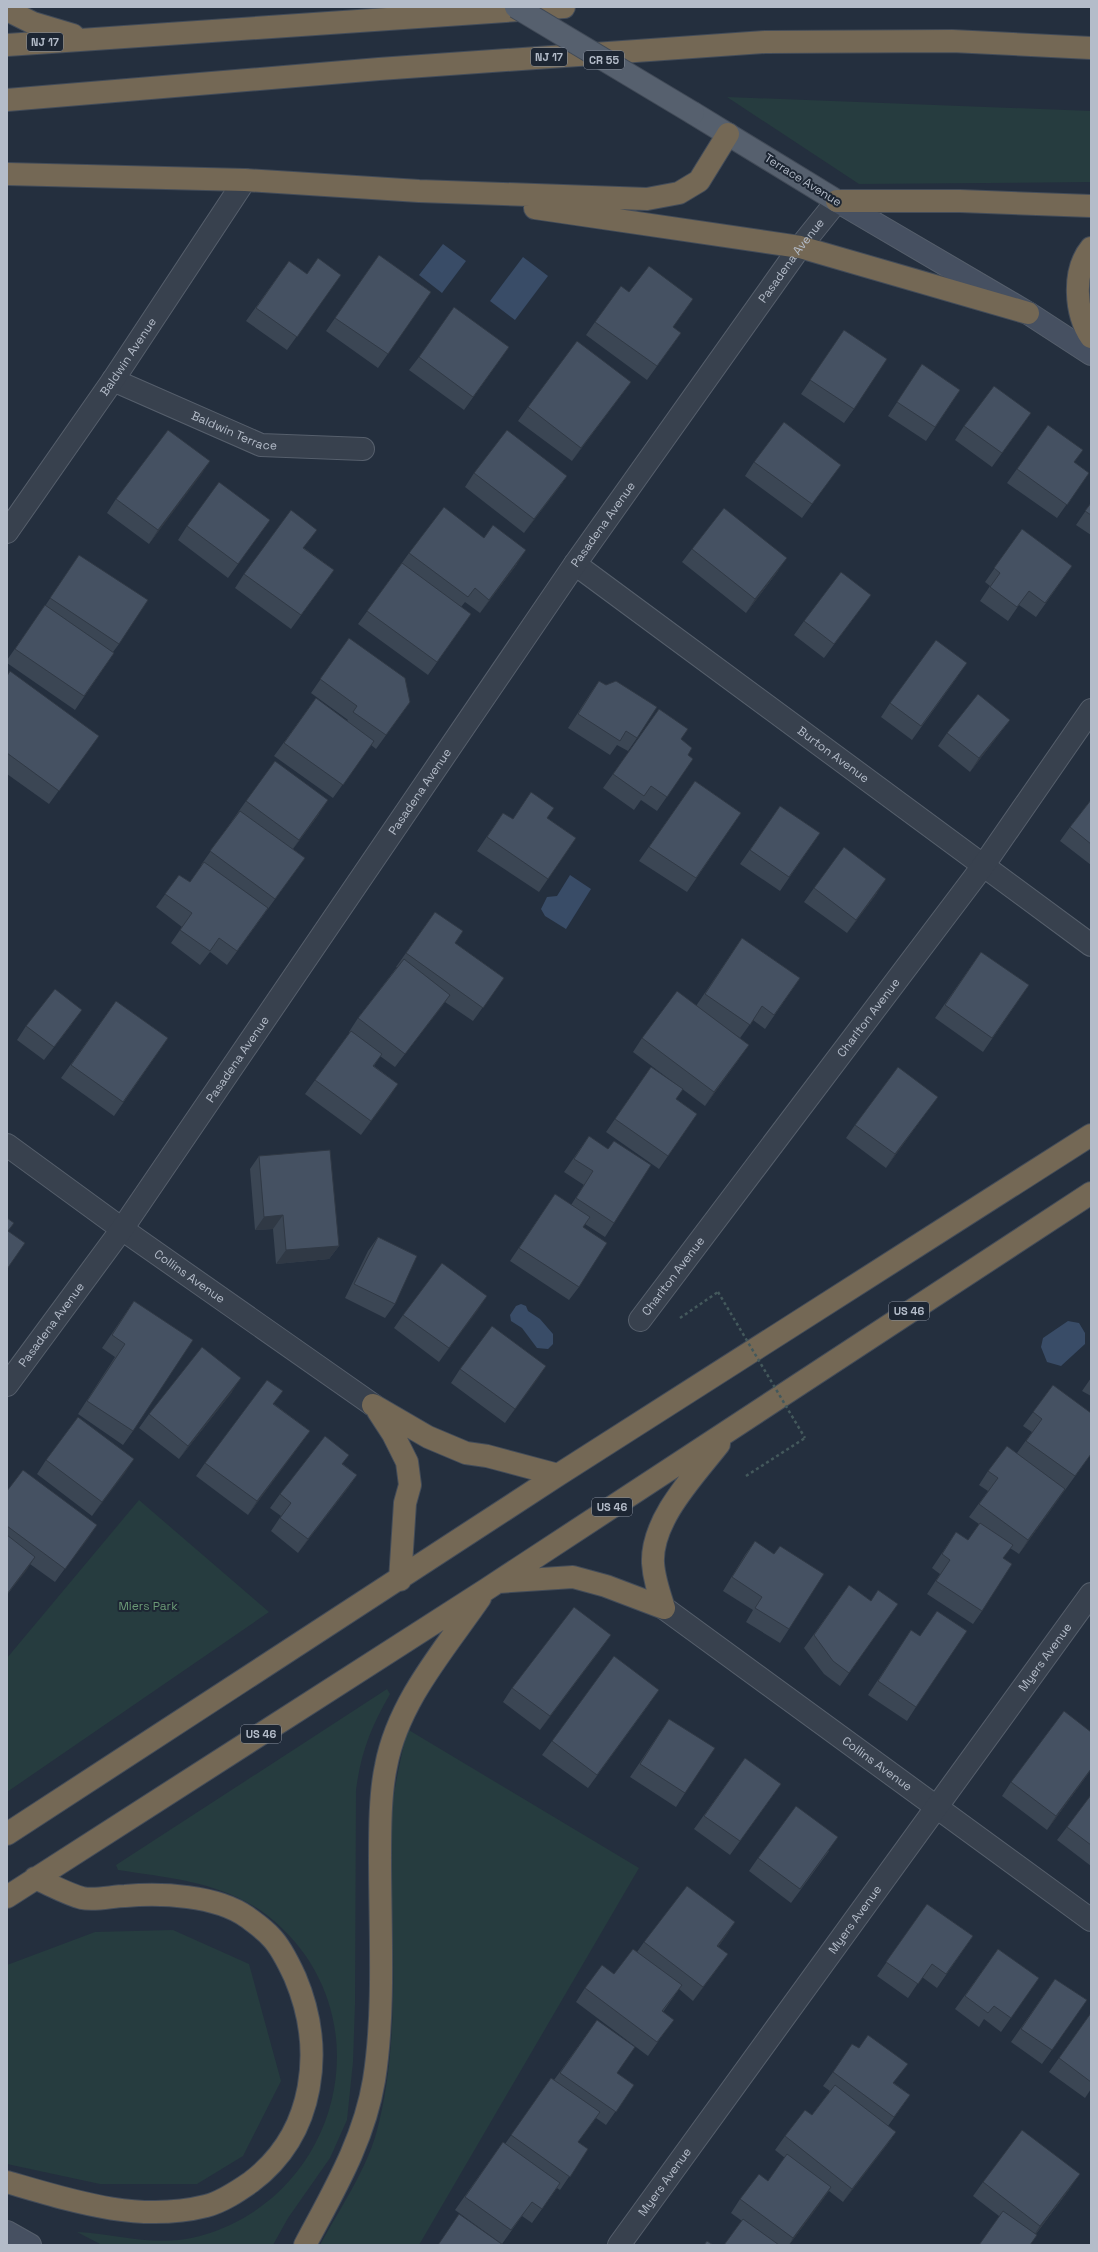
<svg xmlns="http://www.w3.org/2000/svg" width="1098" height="2252" font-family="'Space Grotesk',sans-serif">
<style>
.green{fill:#263c3f}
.water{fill:#394c67}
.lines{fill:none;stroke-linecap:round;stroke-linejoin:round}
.street-casing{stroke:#565f6c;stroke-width:24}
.secondary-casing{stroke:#565f6c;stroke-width:24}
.primary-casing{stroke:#414a57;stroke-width:24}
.highway-casing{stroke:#434c59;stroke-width:24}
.path{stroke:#44595c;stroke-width:2.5;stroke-dasharray:3 3;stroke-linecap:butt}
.street{stroke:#38414e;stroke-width:22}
.secondary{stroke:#465061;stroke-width:22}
.primary{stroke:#56606e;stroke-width:22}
.highway{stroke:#746855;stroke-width:22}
.primary-bridge-casing{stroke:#414a57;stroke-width:24;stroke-linecap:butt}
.path-bridge{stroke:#44595c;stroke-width:2.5;stroke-dasharray:3 3;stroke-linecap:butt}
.primary-bridge{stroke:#56606e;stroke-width:22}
.wall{fill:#3b4654}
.shaded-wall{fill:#303945}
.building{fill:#455162;stroke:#303945}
.labels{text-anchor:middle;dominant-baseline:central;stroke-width:4;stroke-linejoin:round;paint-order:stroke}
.shield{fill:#1d2633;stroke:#878f9c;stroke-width:1}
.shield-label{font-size:11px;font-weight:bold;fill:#b4bcc9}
.street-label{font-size:12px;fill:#b4bcc9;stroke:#1d2633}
.park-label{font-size:12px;fill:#6b9a76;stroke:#1d2633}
</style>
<rect width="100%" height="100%" fill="#242f3e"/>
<path class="green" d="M727 97 1091 111V182L859 184Z
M139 1500 269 1612 7 1792V1658Z
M387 1689 390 1694C371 1727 361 1752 356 1790L355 2004 353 2062 347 2120 330 2158 288 2218 273 2245H102L77 2232C120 2234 156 2248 200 2236 344 2196 387 2010 268 1916 224 1882 171 1878 118 1870L116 1865Z
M407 1729 639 1868 419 2245H320C338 2212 366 2170 376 2134 403 2037 390 1925 391 1824 392 1793 401 1760 407 1729Z
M173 1930 249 1964 281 2081 243 2156 197 2184H100L7 2164V1965L95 1932Z"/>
<path class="water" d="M443 244 466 261 442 293 419 275Z
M523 257 548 276 515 320 490 301Z
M570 875 591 889 566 929 545 916 541 909 547 897 557 896Z
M521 1304 526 1306 528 1311 540 1319 553 1334V1344L548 1349 537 1348 522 1328 511 1321 510 1315 516 1306Z
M1068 1321 1079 1323 1085 1333V1344L1061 1366 1047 1362 1041 1347 1043 1338Z"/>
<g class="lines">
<defs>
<g id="street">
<path id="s1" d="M113 380 261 445 363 449"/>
<path id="s2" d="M7 532 113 380 245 180"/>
<path id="s3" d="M575 564 1091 945"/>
<path id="s4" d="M7 1145 122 1229 373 1405"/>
<path id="s5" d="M640 1320 983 866 1091 710"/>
<path id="s6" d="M7 1385 122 1229 575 564 800 247 837 201"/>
<path id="s7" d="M664 1608 1091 1920"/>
<path id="s8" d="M619 2245 1091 1594"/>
</g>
<path id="secondary" d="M837 201 1028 313 1091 354
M7 2232 30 2245"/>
<path id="primary" d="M693 113 837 201"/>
<path id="highway" d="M7 10 33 23 73 35
M7 45 564 7
M7 100 379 69 765 42 952 41 1091 48
M7 174 245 180 419 191 647 199 679 193 699 181 728 134
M837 201H960L1091 206
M535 208 800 247 1028 313
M1091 248C1072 271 1075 313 1091 337
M373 1405 428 1437 466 1453 487 1456 558 1475
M378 1411 393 1434 407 1462 410 1485 405 1503 400 1580
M498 1582 573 1577 606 1586 664 1608
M664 1608C659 1593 654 1579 653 1563 651 1520 694 1476 719 1444
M7 1834 558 1475 1091 1135
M7 1897 487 1589 1091 1193
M7 2182C72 2201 138 2223 206 2206 222 2202 238 2191 251 2182 316 2133 325 2048 295 1977 289 1964 281 1947 271 1937 264 1929 255 1923 247 1917 216 1895 161 1893 125 1896 113 1896 95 1901 82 1898 67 1894 51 1885 35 1878
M305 2245C333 2192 364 2141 374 2080 385 2012 380 1929 380 1859 380 1830 380 1794 386 1766 398 1702 444 1650 480 1598"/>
</defs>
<use href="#street" class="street-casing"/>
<use href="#secondary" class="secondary-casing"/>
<use href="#primary" class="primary-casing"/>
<use href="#highway" class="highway-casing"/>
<path class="path" d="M680 1318 718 1292
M746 1476 805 1438"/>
<use href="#street" class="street"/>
<use href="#secondary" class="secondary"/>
<use href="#primary" class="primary"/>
<use href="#highway" class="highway"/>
<defs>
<path id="primary-bridge" d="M516 7 693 113"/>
</defs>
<use href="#primary-bridge" class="primary-bridge-casing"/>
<path class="path-bridge" d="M718 1292 805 1438"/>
<use href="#primary-bridge" class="primary-bridge"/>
</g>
<path class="wall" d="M379 255 431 292 378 368 326 331Z
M289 261 307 274 341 275 287 350 246 321Z
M595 322 673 327 681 333 647 380 586 335Z
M844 330 854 409 844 423 801 394Z
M509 347 464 410 409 370 419 357Z
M922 364 960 390 926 441 888 416Z
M631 382 572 461 518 421 528 407Z
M1031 413 992 467 955 440 964 426Z
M1048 425 1074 462 1089 473 1057 518 1007 483Z
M210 461 149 544 107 513 116 499Z
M754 462 831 478 802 518 745 476Z
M474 473 567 476 557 490 524 533 465 487Z
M1091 503V535L1076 525Z
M270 520 228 578 178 540 187 526Z
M1022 529 1072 566 1036 617 1019 605 1008 621 980 601 990 586 985 582Z
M304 548 334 570 291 629 235 588 244 574Z
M692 549 778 571 746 613 682 562Z
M409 553 517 564 480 613 465 602 461 607 471 614 428 675 358 624Z
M79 555 119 644 113 652 114 653 75 710 7 663V660L45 606Z
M861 608 824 658 794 635 804 621Z
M349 638 410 702 376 749 371 745 333 798 274 756 316 698 347 721 348 720 311 693Z
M7 676 89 749 49 804 7 774Z
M958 676 912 740 881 717 890 703Z
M599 681 637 738 628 751 617 745 610 755 568 728 590 694Z
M659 709 681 739 688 755 693 759 657 811 641 800 634 810 603 788Z
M1010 720 970 772 938 746 947 733Z
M695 781 741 813 687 892 639 861Z
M1091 800V865L1060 841 1070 827Z
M246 801 319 814 293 849 305 858 227 965 210 952 200 965 171 943 182 927 156 907 179 875 190 882 202 866 201 865Z
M780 806 820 833 780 891 740 864Z
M503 813 512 819 547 818 576 838 539 892 477 851Z
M814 888 877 893 847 933 804 902Z
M435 912 455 943 504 978 473 1021 445 1002 395 1067 380 1056 374 1066 398 1084 361 1135 305 1094 350 1032H349L358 1018 397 967H396Z
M742 938 800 978 765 1029 753 1020 740 1038 730 1031 739 1059 705 1106 633 1052 642 1038 696 1006Z
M981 952 1029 985 983 1052 935 1018Z
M116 1001 168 1038 114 1116 61 1078Z
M72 1024 44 1060 17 1040 26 1026Z
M651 1067 676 1099 697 1114 659 1169 606 1132Z
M928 1110 886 1168 846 1138 855 1125Z
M589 1136 608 1149 614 1141V1223L605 1237 585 1224 583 1227 579 1287 569 1300 510 1261 555 1194 571 1205 584 1185 564 1172Z
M259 1156 339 1246 329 1259 276 1264 273 1229 255 1230 250 1169Z
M378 1237 395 1304 385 1318 345 1298 368 1251Z
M487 1296 439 1362 394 1328 403 1315Z
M134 1301 133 1431 123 1445 78 1414 115 1357 102 1348Z
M546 1366 505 1423 451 1383 460 1369Z
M1091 1378V1396L1082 1391Z
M1053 1385 1091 1454 1019 1554 1010 1548 1003 1558 982 1611 973 1624 927 1594 940 1574 932 1568 956 1532 968 1540 979 1524 969 1517 988 1491 979 1485 988 1471 1017 1453 1032 1432 1023 1426Z
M232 1392 179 1459 139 1428 149 1414Z
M274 1404 310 1431 248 1515 196 1476 205 1463Z
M134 1459 92 1516 37 1474 46 1460Z
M343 1464 357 1475 348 1488 298 1553 271 1531 281 1516 270 1508 280 1494Z
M7 1491 97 1525 55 1582 30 1564 7 1595Z
M755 1541 789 1629 780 1643 746 1622 753 1610 723 1591 745 1555Z
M849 1585 871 1601 898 1604 840 1686 824 1674 804 1648Z
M911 1630 916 1707 907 1721 868 1695Z
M601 1649 540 1730 503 1702 512 1688Z
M650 1703 588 1788 542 1755 552 1741Z
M669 1719 685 1793 676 1807 630 1777Z
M745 1758 781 1784 730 1855 694 1829Z
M1091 1770 1047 1830 1002 1796 1011 1782Z
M1091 1795V1866L1057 1840 1067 1827Z
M829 1851 791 1903 749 1871 758 1858Z
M927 1904 973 1936 937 1988 922 1977 908 1998 877 1976Z
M735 1922 718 1947 728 1954 693 2001 679 1989 663 2012 664 2033 648 2056 576 2002 585 1988 614 1974 637 1952 644 1942Z
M998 1949 1039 1978 1001 2032 984 2019 979 2027 955 2009Z
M1055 1979 1087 2000 1042 2064 1011 2042Z
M1091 2013V2089L1085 2098 1049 2072Z
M597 2020 617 2073 634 2085 606 2125 596 2118 578 2142 588 2149 560 2190 557 2188 532 2223 522 2216 502 2244 455 2210 503 2142 505 2144 551 2078 554 2080Z
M833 2072 894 2083 910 2095 888 2126 896 2132 886 2146 843 2202 829 2191 789 2245H724L742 2221 731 2213 740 2199 768 2181 785 2158 775 2150 785 2136 812 2115 830 2091 823 2086Z
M983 2182 1071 2187 1036 2234 999 2216 973 2196Z"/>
<path class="shaded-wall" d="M631 382 621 395 572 461 581 448Z
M210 461 201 475 149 544 158 530Z
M567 476 557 490 524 533 534 519Z
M526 550 517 564 480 613 489 600Z
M787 558 778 571 746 613 755 599Z
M1010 720 970 772 979 758Z
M328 800 319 814 289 854 299 840Z
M886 879 877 893 847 933 856 920Z
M450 995 441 1008 395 1067 405 1054Z
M82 1010 72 1024 44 1060 54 1047Z
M749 1045 739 1059 705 1106 714 1092Z
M398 1084 389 1098 361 1135 371 1121Z
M938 1097 928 1110 886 1168 895 1154Z
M283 1215 273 1229 255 1230 264 1217Z
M339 1246 329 1259 276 1264 286 1250Z
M487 1296 478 1310 439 1362 449 1348Z
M546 1366 537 1380 505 1423 515 1409Z
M241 1378 232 1392 179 1459 188 1446Z
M310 1431 300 1445 248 1515 257 1501Z
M134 1459 125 1473 92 1516 102 1502Z
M357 1475 348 1488 298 1553 308 1539Z
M1065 1489 1056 1503 1019 1554 1028 1540Z
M97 1525 88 1539 55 1582 65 1569Z
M35 1557 26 1571 7 1595V1594Z
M611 1635 601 1649 540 1730 550 1716Z
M1091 1769V1770L1047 1830 1056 1816Z
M735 1922 726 1936 708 1960 717 1946Z
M728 1954 718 1968 693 2001 703 1987Z
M896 2132 886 2146 843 2202 852 2189Z
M1080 2174 1071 2187 1031 2240 1040 2226Z
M831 2187 822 2201 789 2245 793 2238Z"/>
<path class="building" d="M379 255 431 292 388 354 335 318Z
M318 258 341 275 297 337 256 308 289 261 307 274Z
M649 266 693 299 673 327 681 333 657 366 595 322 621 286 629 292Z
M454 307 509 347 473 397 419 357Z
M844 330 887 359 854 409 810 380Z
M577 341 631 382 581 448 528 407Z
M922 364 960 390 935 427 897 402Z
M994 386 1031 413 1002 453 964 426Z
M784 422 841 465 812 504 754 462Z
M1048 425 1083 450 1074 462 1089 473 1067 505 1017 469Z
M168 430 210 461 158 530 116 499Z
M507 430 567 476 534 519 474 473Z
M219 482 270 520 238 564 187 526Z
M1091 503V515L1085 511Z
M444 507 484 538 493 525 526 550 489 600 475 588 468 597 409 553Z
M724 508 787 558 755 599 692 549Z
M291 510 317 530 303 548 334 570 301 615 244 574Z
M1022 529 1072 566 1045 603 1029 591 1017 607 990 587 1000 573 994 568Z
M79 555 148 600 119 644 50 598Z
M402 563 471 614 437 662 367 611Z
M841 572 871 595 834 644 804 621Z
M45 605 114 653 84 696 15 649Z
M349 638 405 678 410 702 386 735 353 712 357 706 320 679Z
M936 640 967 663 921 726 890 703Z
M10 671 99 736 59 791 7 753V676Z
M599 681 606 685 616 681 657 707 637 738 626 731 620 741 578 714Z
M978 694 1010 720 979 758 947 733Z
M316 698 374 741 343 785 284 743Z
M659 709 688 729 681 739 692 748 688 755 693 759 667 797 651 786 644 796 613 774Z
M275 761 328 800 299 840 246 801Z
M695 781 741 813 696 878 649 847Z
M531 792 554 808 547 818 576 838 548 879 487 837 503 813 513 819Z
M1091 800V844L1070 827Z
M780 806 820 833 789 877 750 850Z
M240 811 305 858 275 899 210 851Z
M844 847 886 879 856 920 814 888Z
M204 862 268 908 237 951 219 938 210 951 180 930 192 913 165 894 179 875 190 882Z
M435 912 463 931 455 943 504 978 483 1008 406 953Z
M742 938 800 978 774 1015 762 1006 750 1025 705 994Z
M981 952 1029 985 992 1038 945 1005Z
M404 959 450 995 405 1054 358 1018Z
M55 989 82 1010 54 1047 26 1026Z
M677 991 749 1045 714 1092 642 1038Z
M116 1001 168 1038 123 1102 71 1065Z
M351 1031 382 1054 373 1066 398 1084 371 1121 315 1080Z
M651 1067 683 1089 676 1099 697 1114 668 1156 615 1119Z
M898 1067 938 1097 895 1154 855 1125Z
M589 1136 608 1149 614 1141 651 1165 614 1223 576 1198 593 1171 574 1159Z
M330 1150 339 1246 286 1250 283 1215 264 1217 259 1156Z
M555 1194 590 1217 583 1227 607 1243 579 1287 519 1248Z
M7 1218 14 1223 8 1231 25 1243 7 1269Z
M378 1237 417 1256 395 1304 354 1284Z
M442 1263 487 1296 449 1348 403 1315Z
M134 1301 193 1340 133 1431 87 1401 125 1344 112 1335Z
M492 1326 546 1366 515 1409 460 1369Z
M202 1347 241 1378 188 1446 149 1414Z
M267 1380 283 1391 273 1404 310 1431 257 1501 205 1463Z
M1053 1385 1091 1413V1454L1075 1476 1026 1441 1042 1419 1033 1412Z
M78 1417 134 1459 102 1502 46 1460Z
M325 1436 349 1455 342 1464 357 1475 308 1539 280 1518 291 1503 280 1494Z
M1007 1446 1065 1489 1028 1540 979 1504 998 1478 988 1471Z
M23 1470 97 1525 65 1569 7 1526V1491Z
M980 1523 1013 1545 1003 1558 1012 1564 982 1611 936 1581 950 1560 942 1554 956 1532 968 1540Z
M7 1535 35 1557 7 1594Z
M755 1541 774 1554 780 1546 824 1574 789 1629 755 1608 762 1597 732 1577Z
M849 1585 871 1601 878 1590 898 1604 849 1673 833 1661 814 1635Z
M574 1607 611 1635 550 1716 512 1688Z
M937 1611 967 1631 916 1707 878 1681 911 1630 920 1636Z
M614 1656 659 1690 597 1775 552 1741Z
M1064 1711 1091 1732V1769L1056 1816 1011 1782Z
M669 1719 715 1748 685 1793 640 1764Z
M745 1758 781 1784 740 1841 704 1816Z
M1091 1795V1845L1067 1827Z
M796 1806 838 1837 800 1889 758 1858Z
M687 1886 735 1922 717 1946 728 1954 703 1987 644 1942Z
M927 1904 973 1936 946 1974 932 1964 918 1984 886 1962Z
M633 1949 682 1985 662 2011 674 2020 657 2042 585 1988 602 1965 614 1974Z
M998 1949 1039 1978 1011 2018 994 2006 988 2013 965 1996Z
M1055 1979 1087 2000 1052 2050 1021 2029Z
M1091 2013V2082L1059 2058Z
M597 2020 635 2047 617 2073 634 2085 616 2112 560 2073Z
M868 2035 908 2064 893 2083 910 2095 894 2117 833 2072 852 2044 859 2048Z
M551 2078 600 2112 578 2142 588 2149 570 2177 511 2135Z
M835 2085 896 2132 852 2189 785 2136 805 2110 812 2115Z
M1022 2130 1080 2174 1040 2226 983 2182Z
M503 2142 560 2183 542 2209 532 2202 511 2230 465 2197Z
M787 2154 831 2187 793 2238 740 2199 759 2174 768 2181Z
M1003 2211 1037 2235 1030 2245H979Z
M459 2214 503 2245H438Z
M743 2219 779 2245H724Z
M707 2241 713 2245H704Z"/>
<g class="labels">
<g class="shield">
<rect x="27" y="33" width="36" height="18" rx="3"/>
<rect x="531" y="48" width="36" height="18" rx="3"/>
<rect x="584" y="51" width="40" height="18" rx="3"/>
<rect x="889" y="1302" width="40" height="18" rx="3"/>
<rect x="592" y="1498" width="40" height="18" rx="3"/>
<rect x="241" y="1725" width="40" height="18" rx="3"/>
</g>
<g class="shield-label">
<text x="45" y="42">NJ 17</text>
<text x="549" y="57">NJ 17</text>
<text x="604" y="60">CR 55</text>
<text x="909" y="1311">US 46</text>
<text x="612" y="1507">US 46</text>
<text x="261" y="1734">US 46</text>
</g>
<g class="street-label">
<text transform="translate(803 180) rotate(32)">Terrace Avenue</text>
<text stroke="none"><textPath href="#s6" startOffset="1371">Pasadena Avenue</textPath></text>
<text stroke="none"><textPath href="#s2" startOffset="213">Baldwin Avenue</textPath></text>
<text stroke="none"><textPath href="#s1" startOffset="132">Baldwin Terrace</textPath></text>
<text stroke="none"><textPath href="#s6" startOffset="1047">Pasadena Avenue</textPath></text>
<text stroke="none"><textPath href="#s3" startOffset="321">Burton Avenue</textPath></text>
<text stroke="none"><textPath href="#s6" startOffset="723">Pasadena Avenue</textPath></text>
<text stroke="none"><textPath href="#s5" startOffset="379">Charlton Avenue</textPath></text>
<text stroke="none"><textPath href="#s6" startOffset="399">Pasadena Avenue</textPath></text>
<text stroke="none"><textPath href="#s4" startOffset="225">Collins Avenue</textPath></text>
<text stroke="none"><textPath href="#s5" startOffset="55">Charlton Avenue</textPath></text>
<text stroke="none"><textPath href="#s6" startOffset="75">Pasadena Avenue</textPath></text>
<text stroke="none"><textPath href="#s8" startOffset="726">Myers Avenue</textPath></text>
<text stroke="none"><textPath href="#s7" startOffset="264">Collins Avenue</textPath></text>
<text stroke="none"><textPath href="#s8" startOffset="402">Myers Avenue</textPath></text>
<text stroke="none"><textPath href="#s8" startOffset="78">Myers Avenue</textPath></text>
</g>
<g class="park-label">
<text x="148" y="1606">Miers Park</text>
</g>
</g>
<rect width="1098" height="2252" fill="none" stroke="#b4bcc9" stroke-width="16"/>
</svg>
